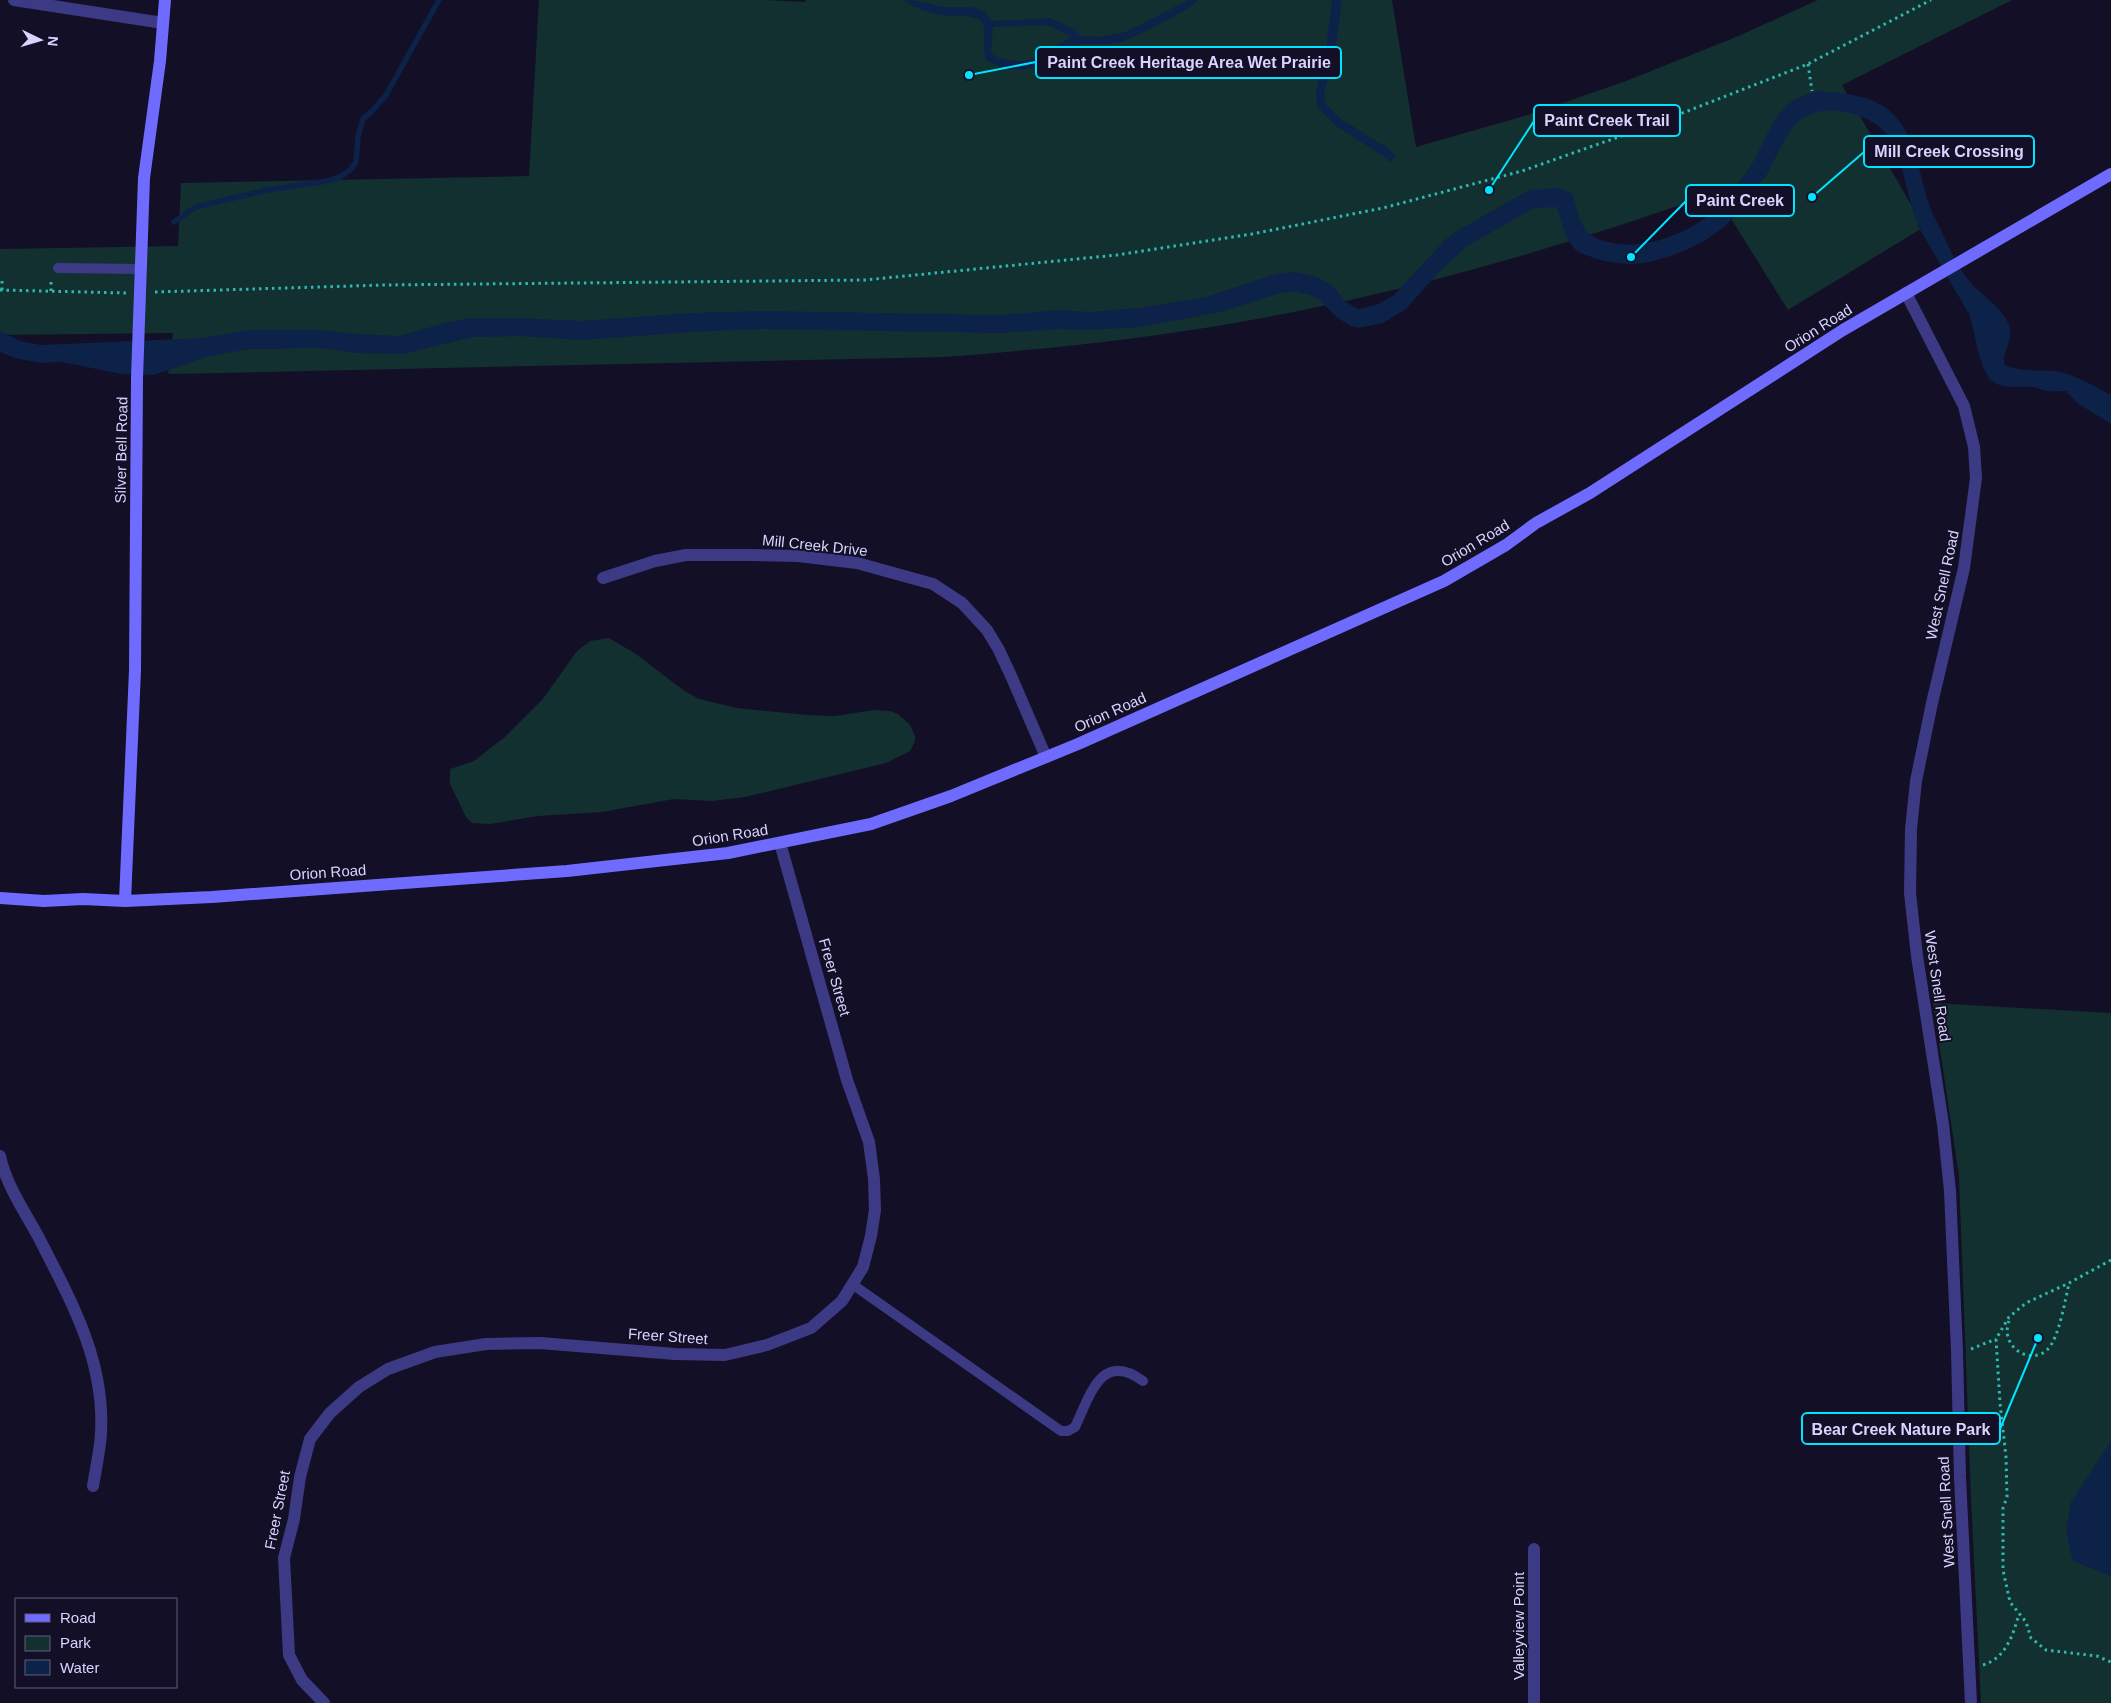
<svg xmlns="http://www.w3.org/2000/svg" width="2111" height="1703" font-family="Arial,sans-serif">
<style>
.green{fill:#12302f}
.water{fill:#0c2248;fill-rule:evenodd}
.lines{fill:none;stroke-linecap:round;stroke-linejoin:round}
.stream{stroke:#0c2248;stroke-width:5.5}
.path{stroke:#2fb8b0;stroke-width:3;stroke-dasharray:2.5 4;stroke-linecap:butt}
.lane{stroke:#3d3a85;stroke-width:10}
.street{stroke:#3d3a85;stroke-width:12}
.secondary{stroke:#6f6bff;stroke-width:12}
.labels{text-anchor:middle;dominant-baseline:central;stroke-width:4;stroke-linejoin:round;paint-order:stroke}
.street-label{font-size:15px;fill:#d9d4ff;stroke:#130f26}
.leader{fill:none;stroke:#00e5ff;stroke-width:2}
.callout-dot{fill:#00e5ff;stroke:#130f26;stroke-width:2}
.callout{fill:#130f26;stroke:#00e5ff;stroke-width:2}
.callout-label{font-size:16px;text-anchor:middle;font-weight:bold;fill:#d9d4ff}
</style>
<rect width="100%" height="100%" fill="#130f26"/>
<path class="green" d="M539 0H767L805 2 806 0H1392L1416 147 1531 114 1626 81 1736 37 1818 0H2012L1842 85 1924 227 1788 310 1720 201 1717 192C1541 255 1362 305 1178 332 1100 344 1022 351 944 357L171 374 168 373 173 333 0 335V249L178 246 181 183 529 176Z
M609 638 636 654 683 690 699 699 737 708 806 715 835 716 874 710 890 711 898 714 910 725 915 736V741L910 751 886 763 745 797 712 801 674 799 602 812 538 816 490 824 472 823 466 817 450 784V769L474 761 506 736 542 700 577 651 590 641Z
M1933 1003 2111 1013V1703H1981L1971 1499 1959 1176Z"/>
<path class="water" d="M904 0C918 0 926 3 939 6 956 10 982 0 991 20L997 21 1050 18 1074 29 1081 36 1100 37 1126 32 1188 0H1198C1194 8 1130 40 1118 43 1104 46 1087 41 1073 46 1065 48 1058 56 1051 60 1031 73 1005 72 986 60 981 46 987 31 982 21 968 13 955 17 940 15 929 13 912 7 904 0ZM1048 25 1072 37C1052 46 1039 63 1015 61 1007 60 999 59 992 54L991 50 993 27Z
M1332 0H1341V8L1334 58 1324 92 1325 103 1341 119 1389 149 1396 156 1390 162 1383 156 1336 126 1317 106 1316 91 1325 56Z
M1818 91C1842 93 1872 95 1890 111 1923 141 1917 187 1937 222 1947 242 1956 266 1970 282 1983 297 2005 309 2010 328 2013 342 2001 352 2005 365 2023 373 2041 369 2060 372 2078 376 2095 387 2111 395V424L2079 404 2066 391C2059 391 2052 392 2046 391 2041 390 2037 387 2031 387 2016 386 1994 391 1986 373 1977 356 1975 332 1969 314L1919 228C1907 200 1904 159 1887 135 1870 112 1821 101 1799 121 1786 132 1775 160 1766 176 1763 180 1759 183 1756 188 1747 201 1738 214 1725 226 1704 245 1661 263 1632 264 1625 264 1617 263 1609 262 1603 261 1583 255 1577 251 1567 243 1560 219 1557 207L1534 208 1467 246 1436 275 1406 309 1383 323 1358 328 1350 326 1334 315 1320 300 1310 295 1294 291 1280 293 1220 312 1141 327 1088 330 1061 329 1000 333 761 329 691 332 582 340 520 336 474 337 402 354 356 353 320 348 249 349 206 357 154 375 121 374 62 362 40 363 15 358 0 352V331L20 341 41 345 203 338 247 330H321L358 334 399 336 445 323 473 318H520L582 321 690 313 760 311 1000 315 1061 310 1089 312 1139 308 1206 297 1276 274 1295 272 1317 277 1332 285 1346 302 1358 309 1376 305 1394 295 1445 240 1457 231 1529 190 1561 188 1573 195C1581 227 1584 240 1620 244 1650 248 1692 231 1714 211 1727 198 1740 182 1750 167 1765 144 1773 109 1800 97 1805 94 1812 93 1818 91Z
M2111 1441V1576L2073 1561 2066 1531 2071 1502Z"/>
<g class="lines">
<path class="stream" d="M174 222 196 207 267 190 327 181 340 177 350 170 356 162 358 137 363 119 372 111 386 95 439 0"/>
<path class="path" d="M1808 64 1812 91
M0 290 126 293
M2 290V278
M51 291V279
M155 292 384 285 865 280 1117 255 1252 234 1383 208 1522 171 1644 128 1808 64 1931 0
M2111 1260 2069 1283 2026 1303 2009 1317 1996 1339 2000 1403 2006 1457 2007 1497 2003 1508V1570L2010 1602 2026 1622 2031 1638 2046 1650 2097 1656 2111 1662
M2009 1321C2008 1324 2007 1329 2007 1332 2009 1352 2032 1363 2047 1350 2059 1339 2065 1300 2069 1284
M1971 1349 1996 1339
M1983 1665C2006 1658 2013 1635 2019 1614"/>
<path class="lane" d="M58 268 140 269
M852 1284 1061 1431H1068L1075 1427C1090 1396 1101 1350 1143 1381"/>
<path class="street" d="M14 0 163 23
M1906 293 1964 406 1974 447 1976 478 1964 568 1932 703 1916 781 1911 829 1910 893 1917 956 1943 1124 1950 1191 1957 1351 1960 1477 1971 1703
M603 578 655 561 686 555H751L798 556 857 563 933 584 962 603 987 630 999 650 1012 678 1046 757
M0 1156C6 1185 25 1212 39 1238 71 1301 105 1360 101 1433 100 1450 96 1468 93 1486
M1534 1549V1703
M324 1703 302 1680 289 1655 284 1558 294 1519 300 1477 310 1439 330 1413 359 1387 388 1369 435 1352 486 1344 540 1343 675 1354 725 1355 767 1345 811 1328 842 1301 863 1267 871 1236 875 1210 874 1179 869 1142 847 1080 780 843"/>
<path class="secondary" d="M0 898 44 901 83 899 125 901 212 897 567 871 728 853 871 824 951 796 1078 744 1444 581 1506 545 1536 523 1590 493 1843 330 2111 174
M125 901 135 670 137 378 144 178 160 61 165 0"/>
</g>
<g class="labels">
<g class="street-label">
<text transform="translate(1818 328) rotate(-32)">Orion Road</text>
<text transform="translate(121 450) rotate(-89)">Silver Bell Road</text>
<text transform="translate(1475 543) rotate(-31)">Orion Road</text>
<text transform="translate(815 545) rotate(6)">Mill Creek Drive</text>
<text transform="translate(1942 585) rotate(-78)">West Snell Road</text>
<text transform="translate(1110 712) rotate(-24)">Orion Road</text>
<text transform="translate(730 835) rotate(-9)">Orion Road</text>
<text transform="translate(328 872) rotate(-4)">Orion Road</text>
<text transform="translate(835 977) rotate(74)">Freer Street</text>
<text transform="translate(1938 986) rotate(82)">West Snell Road</text>
<text transform="translate(668 1336) rotate(4)">Freer Street</text>
<text transform="translate(277 1510) rotate(-79)">Freer Street</text>
<text transform="translate(1946 1512) rotate(-93)">West Snell Road</text>
<text transform="translate(1518 1626) rotate(-90)">Valleyview Point</text>
</g>
</g>
<path class="leader" d="M969 75L1036 62M1489 190L1534 121M1812 197L1864 152M1631 257L1686 201M2038 1338L2000 1429"/>
<g class="callout-dot">
<circle cx="969" cy="75" r="5"/>
<circle cx="1489" cy="190" r="5"/>
<circle cx="1812" cy="197" r="5"/>
<circle cx="1631" cy="257" r="5"/>
<circle cx="2038" cy="1338" r="5"/>
</g>
<g class="callout">
<rect x="1036" y="47" width="305" height="31" rx="5"/>
<rect x="1534" y="105" width="146" height="31" rx="5"/>
<rect x="1864" y="136" width="170" height="31" rx="5"/>
<rect x="1686" y="185" width="108" height="31" rx="5"/>
<rect x="1802" y="1413" width="198" height="31" rx="5"/>
</g>
<g class="callout-label">
<text x="1189" y="68">Paint Creek Heritage Area Wet Prairie</text>
<text x="1607" y="126">Paint Creek Trail</text>
<text x="1949" y="157">Mill Creek Crossing</text>
<text x="1740" y="206">Paint Creek</text>
<text x="1901" y="1435">Bear Creek Nature Park</text>
</g>
<rect x="15" y="1598" width="162" height="90" fill="#130f26" stroke="#625e7d"/>
<rect x="25" y="1614" width="25" height="8" fill="#6f6bff" stroke="#625e7d"/>
<text x="60" y="1623" font-size="15" fill="#d9d4ff">Road</text>
<rect x="25" y="1636" width="25" height="15" fill="#12302f" stroke="#625e7d"/>
<text x="60" y="1648" font-size="15" fill="#d9d4ff">Park</text>
<rect x="25" y="1660" width="25" height="15" fill="#0c2248" stroke="#625e7d"/>
<text x="60" y="1673" font-size="15" fill="#d9d4ff">Water</text>
<g transform="translate(40 40) rotate(95)" stroke="#130f26" stroke-width="4" paint-order="stroke">
<path d="M0-4L9 19L0 12L-9 19Z" fill="#d9d4ff"/>
<text y="-8" font-size="14" font-weight="bold" text-anchor="middle" fill="#d9d4ff">N</text>
</g>
</svg>
